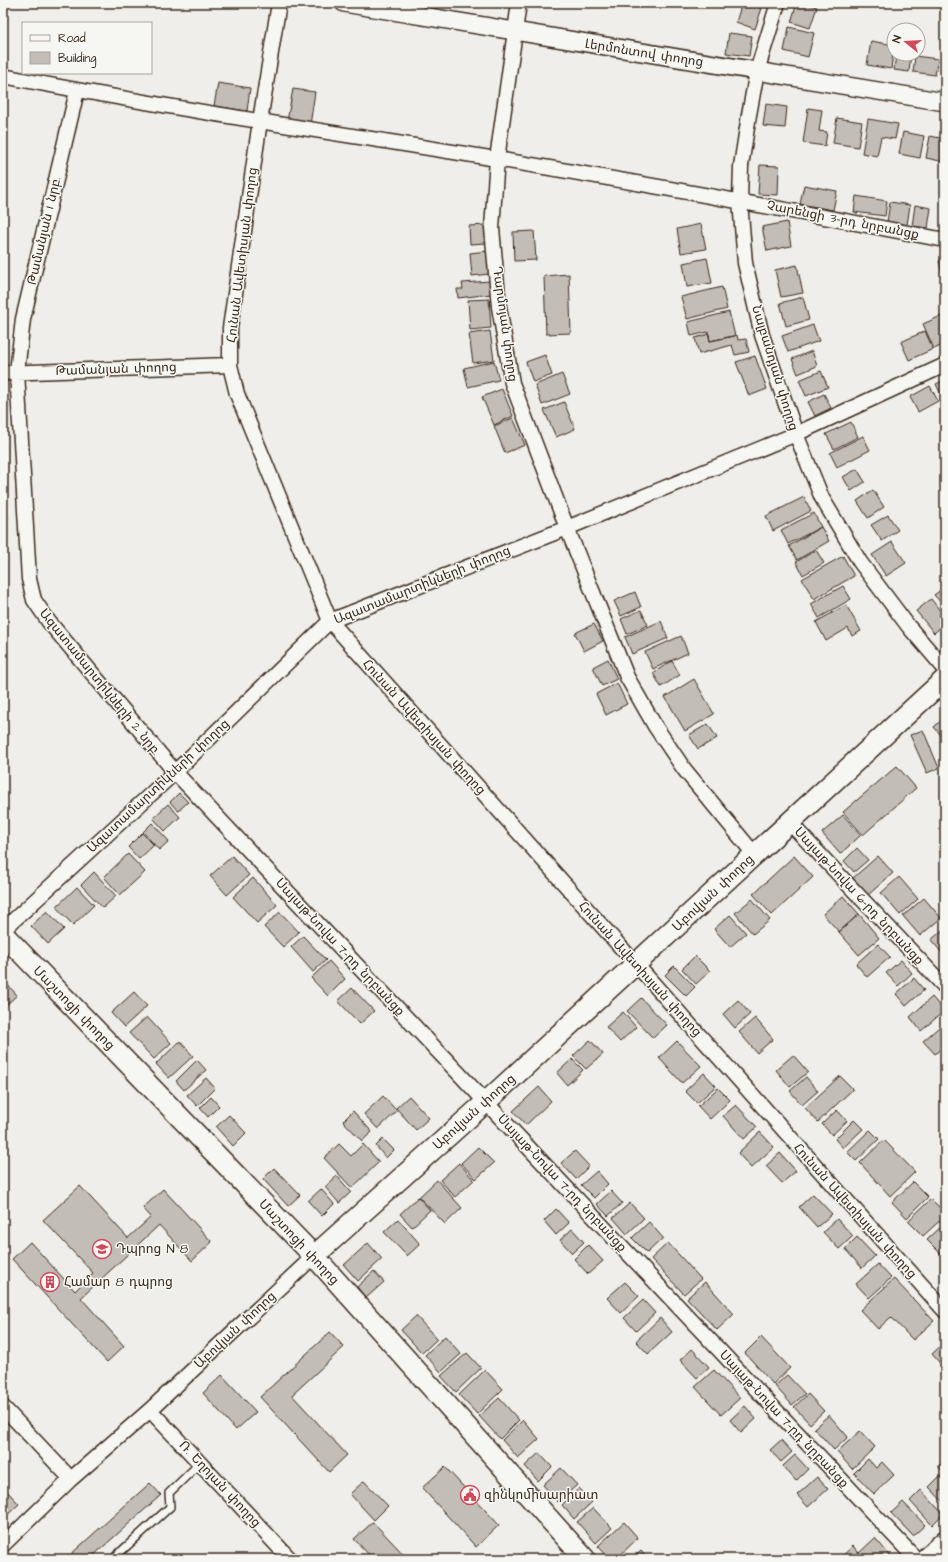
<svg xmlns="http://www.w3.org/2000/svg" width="948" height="1562" font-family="'Architects Daughter','Noto Sans Armenian',sans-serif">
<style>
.building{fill:#c2bdb7;stroke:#3b2a1e}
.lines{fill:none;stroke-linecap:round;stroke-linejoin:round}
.service-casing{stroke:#3b2a1e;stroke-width:10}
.minor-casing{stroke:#3b2a1e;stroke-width:17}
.tertiary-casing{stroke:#3b2a1e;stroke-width:20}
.secondary-casing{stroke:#3b2a1e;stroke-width:23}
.service{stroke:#f6f6f2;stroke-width:7}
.minor{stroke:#f6f6f2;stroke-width:14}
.tertiary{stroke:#f6f6f2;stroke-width:17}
.secondary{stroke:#f6f6f2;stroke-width:20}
.labels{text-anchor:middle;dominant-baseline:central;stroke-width:3;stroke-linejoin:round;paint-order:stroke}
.street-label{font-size:13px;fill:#3b2a1e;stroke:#f6f6f2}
.poi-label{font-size:13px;fill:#3b2a1e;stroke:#f6f6f2;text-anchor:start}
</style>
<rect width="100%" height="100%" fill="#efeeea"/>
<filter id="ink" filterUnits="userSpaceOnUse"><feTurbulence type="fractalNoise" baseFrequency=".025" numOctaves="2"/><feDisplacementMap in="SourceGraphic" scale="8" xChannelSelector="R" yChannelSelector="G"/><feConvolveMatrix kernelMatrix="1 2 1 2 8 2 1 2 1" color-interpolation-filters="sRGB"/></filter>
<g filter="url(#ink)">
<path class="building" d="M742 3H748L762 8 755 29 736 22Z
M797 3H804L817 7 810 28 791 22Z
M789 27 814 33 808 57 784 51Z
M729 33 752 36 749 56 726 53Z
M871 41 894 45 891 69 867 65Z
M896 54H911L909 72 894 70Z
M915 56 938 59 935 75 913 72Z
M942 56H945V78L940 77Z
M218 83 250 88 247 111 214 106Z
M293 89 315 92 310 125 287 121Z
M766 104 787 107 785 128 763 126Z
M808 108 822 110 819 131 827 132 825 146 803 143Z
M837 118 862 122 858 147 833 143Z
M868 119 898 124 895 139 881 137 877 156 862 153Z
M903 132 924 136 920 158 899 154Z
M930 136 945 139V162L926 158Z
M760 165 779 166 778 195 758 194Z
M804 185 837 191 833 210 800 204Z
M856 196 887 201 885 216 854 212Z
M890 202 910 205 907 225 887 222Z
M915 205 931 208 928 228 912 226Z
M787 222 791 246 767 251 762 227Z
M701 224 706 249 681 253 677 229Z
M486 225 487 243 470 244 469 226Z
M534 231 536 260 514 261 513 232Z
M487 251 489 274 472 276 470 253Z
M707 258 712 283 687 287 683 263Z
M945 259V285L939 261Z
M797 265 803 293 781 297 775 270Z
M569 274 571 333 546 334 544 276Z
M490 281 491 294 458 298 457 289H463L462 283Z
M722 287 727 309 687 319 681 297Z
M803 297 809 320 786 326 780 303Z
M489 299 491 328 470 330 468 300Z
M729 312 735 336 710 341 708 332 691 336 688 322Z
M941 316 945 326V344L934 349 923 324Z
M813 325 819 341 788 352 782 336Z
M490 331 494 360 473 363 469 334Z
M925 331 933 349 909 360 901 342Z
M709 334 710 341 737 335 738 340 746 339 749 352 735 355 732 345 699 354 695 338Z
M812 351 817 366 798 374 792 359Z
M545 355 552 375 533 382 526 362Z
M755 356 767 389 749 396 736 362Z
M494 361 499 380 468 387 464 368Z
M821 371 828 387 806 396 799 380Z
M562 374 570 394 542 405 535 385Z
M945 380V403L936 384Z
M930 386 938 401 918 412 910 397Z
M502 389 513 416 494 425 482 397Z
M824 394 831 408 815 416 808 402Z
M564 402 575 429 556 437 544 410Z
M513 418 525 445 505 453 494 426Z
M851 422 858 437 834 449 826 434Z
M863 436 870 450 837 467 830 453Z
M857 469 865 482 851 491 843 477Z
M873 490 884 507 868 518 857 501Z
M804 497 811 511 773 531 766 516Z
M814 513 821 527 788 544 781 530Z
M888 515 898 530 882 541 871 525Z
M821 527 829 541 797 560 789 546Z
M892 542 906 563 886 576 872 555Z
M816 550 824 563 803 575 796 562Z
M843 556 854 576 814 599 802 579Z
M843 586 851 599 819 618 811 604Z
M945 587V607L934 595Z
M635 592 641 607 621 616 614 601Z
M931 599 945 617V624L934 633 916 611Z
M846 605 861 631 852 636 848 628 826 641 816 622Z
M641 610 648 625 627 634 621 619Z
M661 621 668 638 632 654 625 637Z
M594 624 603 641 584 651 575 633Z
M681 636 688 653 653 669 645 652Z
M608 659 617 679 602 686 593 667Z
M672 661 680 675 661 687 653 673Z
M694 679 714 714 685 731 665 697Z
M617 683 627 704 606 715 596 694Z
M945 717V740L934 727Z
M708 724 717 738 698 749 689 735Z
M923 730 939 768 927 773 910 735Z
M897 766 916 788 863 835 843 812Z
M179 793 188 802 178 811 170 802Z
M168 804 180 817 165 831 153 818Z
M843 815 861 835 840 854 822 833Z
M152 823 169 841 159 850 143 832Z
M142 833 154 845 139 859 128 847Z
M857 848 868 860 854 872 844 861Z
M128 854 145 872 120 895 104 877Z
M232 856 249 875 227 895 210 876Z
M794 856 813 877 772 915 753 894Z
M878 856 893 873 868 895 853 878Z
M94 872 116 896 103 908 81 885Z
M899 877 918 899 900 915 881 893Z
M253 878 277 905 257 923 233 897Z
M77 887 94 905 73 925 56 907Z
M843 896 859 914 839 932 823 914Z
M924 898 941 918 920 936 903 916Z
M752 899 770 920 753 934 735 913Z
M47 911 64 929 48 944 31 926Z
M280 912 299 932 283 947 264 927Z
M859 914 879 938 859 955 839 932Z
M730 915 746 933 730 947 714 929Z
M945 928V952L943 954 931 940Z
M303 936 326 960 313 972 291 947Z
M878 944 890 957 867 977 856 964Z
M695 956 710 971 696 984 682 969Z
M901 960 912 973 898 986 886 973Z
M329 961 345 979 328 996 311 978Z
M674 966 695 987 686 996 665 975Z
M914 978 924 990 906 1006 896 994Z
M3 980 17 995 3 1008Z
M352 988 374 1011 360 1024 338 1001Z
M134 992 147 1006 124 1027 111 1013Z
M932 997 944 1011 921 1031 910 1017Z
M641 998 667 1025 653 1038 627 1011Z
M738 1000 750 1014 735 1028 723 1014Z
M623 1012 636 1027 620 1042 606 1027Z
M147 1017 171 1043 154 1059 129 1033Z
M755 1018 773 1039 757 1053 739 1032Z
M945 1022V1045L935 1054 923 1041Z
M590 1040 603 1054 586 1069 573 1056Z
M180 1041 193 1056 169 1078 156 1064Z
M677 1041 701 1066 682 1083 659 1058Z
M793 1055 808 1072 790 1087 776 1070Z
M572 1059 583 1070 567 1085 557 1073Z
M197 1060 206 1070 184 1090 176 1081Z
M704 1073 716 1086 697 1103 685 1091Z
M840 1076 853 1089 818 1122 805 1108Z
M806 1077 818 1091 802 1105 790 1091Z
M206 1078 215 1088 197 1106 187 1095Z
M539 1087 551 1101 526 1125 513 1111Z
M718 1088 730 1100 710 1119 698 1106Z
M383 1096 397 1111 378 1129 364 1114Z
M409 1096 429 1118 416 1130 396 1108Z
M211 1097 219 1106 208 1117 200 1108Z
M736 1105 757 1127 744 1139 723 1116Z
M837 1110 847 1121 832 1135 822 1124Z
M353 1111 372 1132 362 1141 343 1121Z
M229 1115 246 1133 233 1146 216 1127Z
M854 1120 863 1129 843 1148 835 1139Z
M870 1130 879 1139 856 1161 847 1152Z
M760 1132 774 1147 751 1168 738 1153Z
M383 1139 394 1150 386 1158 376 1146Z
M884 1140 915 1172 890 1196 860 1163Z
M339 1144 351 1156 363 1144 379 1162 352 1188 324 1158Z
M478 1147 494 1163 476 1179 461 1163Z
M575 1151 589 1166 576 1179 561 1163Z
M780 1153 796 1171 782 1183 766 1166Z
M459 1163 474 1180 455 1197 440 1180Z
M274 1168 300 1195 288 1206 263 1179Z
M597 1171 608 1184 594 1198 581 1185Z
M337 1176 351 1192 339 1203 325 1187Z
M437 1180 462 1208 445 1224 419 1197Z
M913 1182 928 1197 907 1218 892 1202Z
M80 1186 128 1238 151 1217 143 1208 163 1189 212 1242 192 1261 159 1225 81 1298 124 1346 107 1362 12 1259 30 1242 75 1291 93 1273 43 1220Z
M321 1189 334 1204 322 1216 308 1201Z
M611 1191 622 1203 608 1216 597 1204Z
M813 1194 832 1214 817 1227 799 1207Z
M418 1197 430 1210 412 1227 400 1214Z
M931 1199 945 1213V1216L923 1236 908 1221Z
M630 1203 644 1218 627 1234 613 1218Z
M556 1209 569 1223 556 1235 544 1221Z
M398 1219 420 1244 407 1256 384 1232Z
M837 1219 853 1236 839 1249 823 1232Z
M649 1222 663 1238 647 1253 632 1238Z
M945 1223V1257H944L927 1240Z
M572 1229 584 1242 572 1253 560 1240Z
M857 1237 875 1256 862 1268 845 1249Z
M368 1243 382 1259 358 1281 344 1265Z
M668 1243 701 1279 684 1294 651 1259Z
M588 1245 603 1261 588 1274 574 1259Z
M878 1264 891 1278 869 1298 856 1284Z
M374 1271 384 1282 366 1298 357 1287Z
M894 1279 934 1321 913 1340 891 1317 878 1329 860 1310Z
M625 1282 639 1296 621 1313 607 1298Z
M705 1282 734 1314 717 1330 687 1298Z
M643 1300 655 1313 636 1331 624 1318Z
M416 1316 437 1339 422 1353 401 1330Z
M660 1318 672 1332 648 1354 636 1341Z
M330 1332 344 1347 292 1395 347 1455 329 1472 260 1397Z
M445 1336 461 1354 441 1372 425 1355Z
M761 1337 790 1368 773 1384 745 1353Z
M945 1342V1369L932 1354Z
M692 1349 709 1367 697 1378 680 1360Z
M467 1353 481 1368 456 1392 441 1376Z
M485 1370 503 1389 477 1414 459 1395Z
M714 1370 740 1398 721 1415 695 1387Z
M222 1375 256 1412 236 1430 203 1393Z
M787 1375 805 1394 792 1405 775 1386Z
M808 1394 824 1411 810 1424 794 1407Z
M499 1398 519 1420 500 1439 479 1416Z
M745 1406 756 1419 741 1433 730 1420Z
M829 1415 848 1437 834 1450 814 1428Z
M523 1420 539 1439 518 1458 502 1440Z
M860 1431 875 1447 852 1469 837 1452Z
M781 1440 792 1452 781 1462 770 1450Z
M539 1453 552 1467 538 1481 525 1466Z
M795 1455 808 1469 796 1481 783 1466Z
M868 1459 876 1468 882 1462 894 1475 874 1494 854 1473Z
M945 1460V1474L938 1466Z
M445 1467 499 1525 476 1547 422 1488Z
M561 1468 577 1485 558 1502 543 1485Z
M941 1475 945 1479V1504L929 1487Z
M817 1477 828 1489 808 1507 797 1495Z
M364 1481 388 1506 374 1520 350 1494Z
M150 1483 161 1495 94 1555 98 1559H74L70 1555Z
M579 1488 592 1502 574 1519 562 1505Z
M921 1490 943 1514 932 1525 910 1501Z
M7 1491 19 1504 3 1519V1495Z
M903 1502 925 1525 913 1536 891 1513Z
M593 1508 612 1528 596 1543 577 1522Z
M373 1522 408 1559H373L354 1539Z
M624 1522 638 1538 616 1559H610L598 1546Z
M875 1538 893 1559 840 1558 853 1546 859 1553Z
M641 1551 648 1559H632Z"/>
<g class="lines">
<defs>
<path id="service" d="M119 1559 116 1556 170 1507 169 1493 200 1463"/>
<path id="minor" d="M279 3 260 121 230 328V365L237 394 330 621 945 1311
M519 3 497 159 492 228 499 307 512 383 567 528 627 677 655 726 684 769 755 855
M778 3 757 71 749 115 741 166 740 201 745 263 762 335 796 434 822 498 860 562 909 627 945 669
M3 76C166 108 331 132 496 159 646 184 795 211 945 240
M77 91 23 319 17 372 29 579 34 600 49 622 175 772 916 1559
M3 373 230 365
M790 823 945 987
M3 930 175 772 330 621 567 528 796 434 945 365
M3 1407 71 1479
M150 1410 290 1559
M3 1545 71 1479 150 1410 314 1256"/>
<path id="tertiary" d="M344 3 945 102
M923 1559 945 1539"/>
<path id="secondary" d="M3 934 314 1256 585 1559
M314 1256 486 1102 945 679"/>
</defs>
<use href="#service" class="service-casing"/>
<use href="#minor" class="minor-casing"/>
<use href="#tertiary" class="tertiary-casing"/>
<use href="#secondary" class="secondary-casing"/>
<use href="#service" class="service"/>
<use href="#minor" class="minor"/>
<use href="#tertiary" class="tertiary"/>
<use href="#secondary" class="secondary"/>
</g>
</g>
<defs>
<symbol id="school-ring" viewBox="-11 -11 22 22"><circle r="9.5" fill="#f6f6f2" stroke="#d1495b" stroke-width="1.5"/><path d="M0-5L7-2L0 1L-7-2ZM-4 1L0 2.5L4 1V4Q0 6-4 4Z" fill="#d1495b"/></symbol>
<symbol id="building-ring" viewBox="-11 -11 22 22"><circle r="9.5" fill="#f6f6f2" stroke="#d1495b" stroke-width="1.5"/><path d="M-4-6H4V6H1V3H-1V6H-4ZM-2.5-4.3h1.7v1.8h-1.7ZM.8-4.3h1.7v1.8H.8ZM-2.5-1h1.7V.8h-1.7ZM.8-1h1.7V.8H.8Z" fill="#d1495b"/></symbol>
<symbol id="civic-ring" viewBox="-11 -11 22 22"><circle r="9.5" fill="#f6f6f2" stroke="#d1495b" stroke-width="1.5"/><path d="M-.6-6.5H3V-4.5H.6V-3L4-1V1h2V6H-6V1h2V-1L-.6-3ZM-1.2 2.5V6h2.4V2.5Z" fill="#d1495b"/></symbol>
</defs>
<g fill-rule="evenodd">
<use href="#school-ring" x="91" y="1238" width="22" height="22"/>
<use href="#building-ring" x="39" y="1271" width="22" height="22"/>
<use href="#civic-ring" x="459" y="1484" width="22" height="22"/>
</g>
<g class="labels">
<g class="street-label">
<text transform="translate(644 53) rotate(9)">Լերմոնտով փողոց</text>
<text transform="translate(843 220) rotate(11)">Չարենցի 3-րդ նրբանցք</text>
<text transform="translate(44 231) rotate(-77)">Թամանյան 1 նրբ.</text>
<text transform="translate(242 255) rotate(-83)">Հունան Ավետիսյան փողոց</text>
<text transform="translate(505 324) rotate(82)">Դարմոյան փողոց</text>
<text transform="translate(775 368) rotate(73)">Նալբանդյան փողոց</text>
<text transform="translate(116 369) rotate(-2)">Թամանյան փողոց</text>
<text transform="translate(422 585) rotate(-22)">Ազատամարտիկների փողոց</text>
<text transform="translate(100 682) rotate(51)">Ազատամարտիկների 2 նրբ.</text>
<text transform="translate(424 727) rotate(48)">Հունան Ավետիսյան փողոց</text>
<text transform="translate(158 786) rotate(-43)">Ազատամարտիկների փողոց</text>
<text transform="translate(713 893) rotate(-43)">Աբովյան փողոց</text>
<text transform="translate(859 896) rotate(47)">Սայաթ-Նովա 6-րդ նրբանցք</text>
<text transform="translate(340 947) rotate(47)">Սայաթ-Նովա 7-րդ նրբանցք</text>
<text transform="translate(640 969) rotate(48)">Հունան Ավետիսյան փողոց</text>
<text transform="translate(74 1008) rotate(46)">Մաշտոցի փողոց</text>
<text transform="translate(474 1112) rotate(-42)">Աբովյան փողոց</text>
<text transform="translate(562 1183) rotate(47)">Սայաթ-Նովա 7-րդ նրբանցք</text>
<text transform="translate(855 1211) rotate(48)">Հունան Ավետիսյան փողոց</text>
<text transform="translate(299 1242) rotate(47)">Մաշտոցի փողոց</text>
<text transform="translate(235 1330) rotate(-43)">Աբովյան փողոց</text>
<text transform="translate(784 1419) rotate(47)">Սայաթ-Նովա 7-րդ նրբանցք</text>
<text transform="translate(220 1484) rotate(47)">Ռ. Եղոյան փողոց</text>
</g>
<g class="poi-label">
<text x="116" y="1249">Դպրոց N 8</text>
<text x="64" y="1282">Համար 8 դպրոց</text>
<text x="484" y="1495">զինկոմիսարիատ</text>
</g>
</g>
<rect width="948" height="1562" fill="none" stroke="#f6f6f2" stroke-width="16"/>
<rect x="8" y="8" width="932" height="1546" fill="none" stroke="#3b2a1e" stroke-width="1.5" filter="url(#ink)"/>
<rect x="22" y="22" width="130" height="52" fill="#f6f6f2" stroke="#aba49d"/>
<rect x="30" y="35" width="20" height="6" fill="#f6f6f2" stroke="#aba49d"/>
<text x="58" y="42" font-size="12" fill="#3b2a1e">Road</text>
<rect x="30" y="52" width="20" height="12" fill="#c2bdb7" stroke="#aba49d"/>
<text x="58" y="62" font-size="12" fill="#3b2a1e">Building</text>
<g transform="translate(906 42) rotate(288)"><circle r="19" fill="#f6f6f2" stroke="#aba49d"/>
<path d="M0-3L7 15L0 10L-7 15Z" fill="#d1495b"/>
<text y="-6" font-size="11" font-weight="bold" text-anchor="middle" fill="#3b2a1e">N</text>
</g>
</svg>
